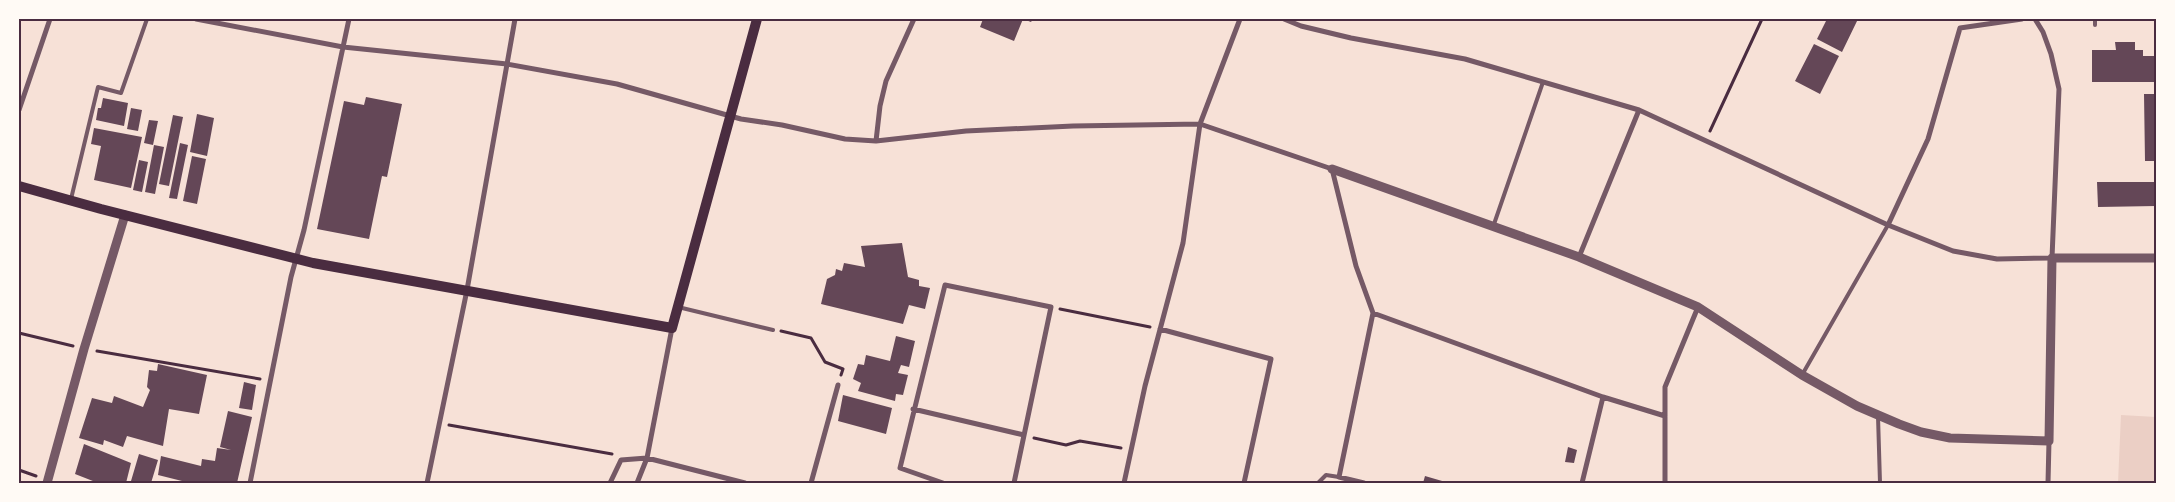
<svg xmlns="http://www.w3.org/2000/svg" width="2175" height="502" font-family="Roboto,sans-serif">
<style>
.green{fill:#ebcfc5}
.building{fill:#644757}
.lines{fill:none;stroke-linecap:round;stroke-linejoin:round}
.path{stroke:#4a2c40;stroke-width:3}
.service{stroke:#755966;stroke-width:4}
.minor{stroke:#755966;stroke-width:5}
.tertiary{stroke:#755966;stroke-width:9}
.secondary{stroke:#4a2c40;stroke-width:10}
.neatline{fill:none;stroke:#4a2c40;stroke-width:2}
</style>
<rect width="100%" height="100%" fill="#f7e1d7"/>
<path class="green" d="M2121 415 2156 417V483H2118Z"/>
<path class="building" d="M983 19H1033L1031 22 1023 19 1014 41 980 27Z
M1827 19H1858L1842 52 1817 39Z
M2115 42H2135V50H2143V56H2156V82H2092V50H2116Z
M1814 44 1839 56 1820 94 1795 81Z
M2144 94H2156V161H2145Z
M366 97 402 104 387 177 382 176 369 239 317 229 344 101 364 105Z
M103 98 128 103 124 126 96 120 98 108H101Z
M131 108 142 110 138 131 127 129Z
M197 114 214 118 207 156 190 152Z
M173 115 183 117 169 186 159 184Z
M149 120 158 121 153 145 144 143Z
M94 128 142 137 131 188 94 180 101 146 91 144Z
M180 143 188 145 177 199 169 198Z
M154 145 164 147 155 194 145 192Z
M192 156 206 159 197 204 183 201Z
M139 160 148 162 142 192 133 190Z
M2097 182H2156V206L2098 207Z
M902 243 908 277 919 280V286L930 288 925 309 909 305 903 324 821 304 827 279 835 275 836 269 842 271 844 263 865 267 861 246Z
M896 336 915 341 909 367 901 365 898 373 908 375 903 395 896 394 895 401 858 391 861 383 853 379 858 364 864 365 866 355 890 361Z
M158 364 207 375 199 414 169 409 163 446 127 436 123 447 104 440 103 445 79 438 92 398 112 403 114 396 143 407 150 390 147 387 149 370 157 371Z
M244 382 256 385 252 410 239 408Z
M843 395 892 408 886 434 838 421Z
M228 411 252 417 237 483H190L158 475 161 456 201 466 202 459 215 461 217 448 231 450 220 447Z
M84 444 131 463 126 483H98L75 474Z
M1568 447 1577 450 1574 463 1565 462Z
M139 454 158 460 151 483 131 481Z
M1425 476 1449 483H1423Z"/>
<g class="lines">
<path class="path" d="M1710 131 1762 19
M1060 309 1150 327
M781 331 811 338 825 362 843 369 841 375
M19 333 73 346
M97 351 260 379
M449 425 612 454
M1034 438 1066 445 1080 441 1121 448
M19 470 36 476"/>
<path class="service" d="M2095 19V25
M71 199 98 87 121 93 147 19
M1493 227 1543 82
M678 307 773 330
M1802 375 1888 225
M1878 416 1880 483
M1318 483 1326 475 1339 477"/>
<path class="minor" d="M196 19 343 47 507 64 617 84 741 119 782 125 845 139 876 141 966 131 1073 126 1200 124 1332 169 1356 266 1373 313 1339 477 1364 483
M1284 19 1301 26 1351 38 1465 59 1639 110 1888 225 1953 251 1997 259 2052 258 2059 89 2051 54 2043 32 2035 19
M19 110 50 19
M876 141 880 106 886 81 914 19
M1888 225 1928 139 1960 28 2022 19
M1579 257 1639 110
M1373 313 1603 397 1582 483
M1160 329 1271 359 1244 483
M1603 397 1665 416
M913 409 1024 435
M250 483 291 277 304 230 349 19
M427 483 467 290 515 19
M610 483 621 460 647 458 745 483
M637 483 647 458 672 328
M811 483 838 385
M943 483 900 468 945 285 1051 307 1014 483
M1124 483 1145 386 1183 243 1200 124 1240 19
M1665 483V387L1698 307
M2048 483 2049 441"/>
<path class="tertiary" d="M1332 169 1579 257 1698 307 1802 375 1857 406 1899 424 1921 432 1950 438 2049 441 2052 258H2156
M47 483 84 349 125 215"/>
<path class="secondary" d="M19 186 101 209 313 263 672 328 757 19"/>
</g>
<rect width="2175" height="502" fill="none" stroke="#fffaf5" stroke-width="40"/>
<rect x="20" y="20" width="2135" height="462" class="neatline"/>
</svg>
